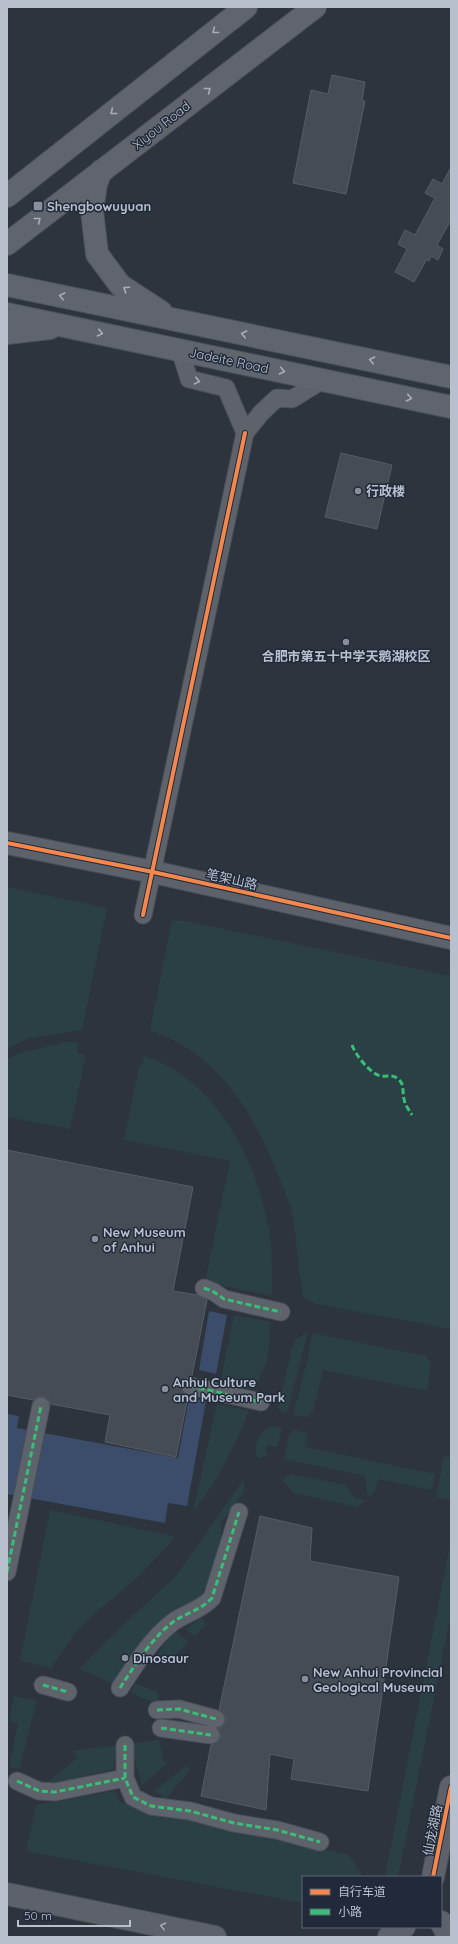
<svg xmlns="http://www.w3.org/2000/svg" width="458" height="1944" font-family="Quicksand,'Noto Sans SC',sans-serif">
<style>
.green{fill:#2a4045}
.water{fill:#3b4d6a}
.building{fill:#464c54;stroke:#565c65}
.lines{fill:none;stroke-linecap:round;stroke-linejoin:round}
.street-casing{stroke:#4a4f56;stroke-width:19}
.secondary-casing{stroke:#4a4f56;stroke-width:24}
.primary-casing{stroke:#4b515a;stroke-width:24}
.street{stroke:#5e636b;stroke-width:17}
.secondary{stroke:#5d6169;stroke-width:22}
.primary{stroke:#60656d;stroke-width:22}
.quiet{stroke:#3abd76;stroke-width:3;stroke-dasharray:6 3;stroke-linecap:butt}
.cycleway-casing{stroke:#202a3a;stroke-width:6}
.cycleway{stroke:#f5874c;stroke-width:4}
.oneway{stroke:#a7aeba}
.oneway2{stroke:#a7adb9}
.oneway3{stroke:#a2a8b4}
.poi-dot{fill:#888f9b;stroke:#202a3a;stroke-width:1.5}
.labels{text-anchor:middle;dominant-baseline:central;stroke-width:3;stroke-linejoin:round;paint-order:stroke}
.street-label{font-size:13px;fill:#b9c0cd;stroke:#202a3a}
.poi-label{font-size:13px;font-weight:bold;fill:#b9c0cd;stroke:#202a3a;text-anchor:start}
</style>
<rect width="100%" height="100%" fill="#2d343e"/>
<path class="green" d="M7 887 107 908 82 1030 29 1038 7 1049Z
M180 920 451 976V1329L316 1304 304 1298C297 1271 298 1242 292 1214 288 1197 280 1180 273 1163 249 1104 213 1052 150 1030L172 921Z
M66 1042 79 1043 77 1053 86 1055 70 1129 7 1117V1059L20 1053Z
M144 1056C217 1079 256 1160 269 1229 273 1251 272 1274 272 1296L205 1282 230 1161 124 1140 139 1066H142Z
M234 1315 271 1322 267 1361 255 1388 248 1389 220 1383Z
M308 1332 287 1413 281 1412 278 1408 292 1349 296 1339Z
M312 1333 426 1356 431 1364 427 1391 323 1370 313 1411 307 1417 293 1415 308 1358Z
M217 1404 249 1411C235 1446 217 1482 193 1512Z
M272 1426 282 1428 277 1447 268 1445 265 1450 268 1456 257 1458C254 1443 258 1433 272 1426Z
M294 1430 308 1433 305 1447 435 1474 432 1490 378 1479 375 1491 368 1498 365 1476 284 1459 289 1434Z
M444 1456 451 1458V1500L436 1497Z
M290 1474 346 1485 355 1498 366 1500 358 1507 299 1494 292 1492 282 1480Z
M244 1479V1492L221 1523 222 1549 198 1604 137 1653 113 1684 80 1669 106 1641 176 1576Z
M50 1510 173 1536 172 1541 139 1576 93 1615 75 1633 51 1668 20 1661Z
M451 1540V1613L398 1877H385Z
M202 1618 206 1625 195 1636 185 1629Z
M174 1630 188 1641 171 1661 157 1655Z
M135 1683 157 1692 159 1700 151 1702 131 1693Z
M14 1696 37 1701 19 1769 9 1767 18 1723 9 1721Z
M159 1740 164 1761 169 1762 142 1785 130 1744Z
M117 1745 113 1769 51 1785 48 1782 77 1758 73 1751Z
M186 1766 190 1770 166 1799 154 1791Z
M115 1791 119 1801 145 1812 189 1817 349 1855 363 1877H303V1903L26 1851 36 1805Z"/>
<path class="water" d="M209 1311 227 1315 216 1374 199 1370Z
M189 1398 206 1401 187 1506 168 1503 165 1523 7 1494V1414L19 1416 17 1428 178 1458Z"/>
<path class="building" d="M332 75 365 82 362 101H365L346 194 293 183 311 90 328 94Z
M451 167V220L437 245 443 249 438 260 431 256 429 261 427 259 414 282 395 272 407 249 398 244 405 230 415 235 435 198 425 193 433 179 442 184Z
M341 453 392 465 377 529 325 517Z
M7 1150 193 1187 173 1291 198 1295 207 1300 192 1376 183 1379 180 1384 183 1393 188 1396 176 1457 105 1442 110 1415 51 1404 48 1399 43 1396 37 1397 33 1400 7 1395Z
M260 1516 312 1528 310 1561 399 1577 368 1791 291 1779 294 1759 270 1754 266 1810 201 1796 211 1745 219 1741 221 1736 218 1729 223 1726 226 1721V1716L219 1710Z"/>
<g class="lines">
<defs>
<path id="street" d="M180 350 189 379 226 388 245 433 261 413 277 398 292 399 323 380
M143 915 245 433
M204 1288 214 1292 224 1299 281 1312
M190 1386 261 1402
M7 1572 41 1406
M43 1685 68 1692
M120 1688C135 1665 151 1639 173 1622 186 1613 201 1610 212 1598L239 1512
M157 1710 179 1709 216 1719
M161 1728 211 1735
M125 1745V1778L133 1797 151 1806 190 1811 234 1823 277 1830 320 1842
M17 1781 39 1791 55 1792 125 1778"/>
<path id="secondary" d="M7 843 153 872 451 938
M433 1877 451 1787
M7 1894 215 1937
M441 1922 449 1937
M389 1937 404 1927"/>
<path id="primary" d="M101 171 96 184 92 211 97 254 120 285 161 312
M7 196 246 7
M7 244 315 7
M7 285 451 377
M7 314 451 407
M7 333 50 328"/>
</defs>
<use href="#street" class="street-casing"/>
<use href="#secondary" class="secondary-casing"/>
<use href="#primary" class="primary-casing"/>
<use href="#street" class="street"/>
<use href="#secondary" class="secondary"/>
<use href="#primary" class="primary"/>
<path class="quiet" d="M352 1045C355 1054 370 1074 381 1076 387 1077 393 1074 398 1079 405 1084 402 1092 404 1099 405 1105 409 1110 412 1115
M204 1288 214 1292 224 1299 281 1312
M190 1386 261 1402
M7 1572 41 1406
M43 1685 68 1692
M120 1688C135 1665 151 1639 173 1622 186 1613 201 1610 212 1598L239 1512
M157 1710 179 1709 216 1719
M161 1728 211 1735
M125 1745V1778L133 1797 151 1806 190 1811 234 1823 277 1830 320 1842
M17 1781 39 1791 55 1792 125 1778"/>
<defs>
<path id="cycleway" d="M7 843 153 872 451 938
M143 915 245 433
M433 1877 451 1787"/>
</defs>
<use href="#cycleway" class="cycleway-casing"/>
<use href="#cycleway" class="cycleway"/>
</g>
<defs><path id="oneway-chevron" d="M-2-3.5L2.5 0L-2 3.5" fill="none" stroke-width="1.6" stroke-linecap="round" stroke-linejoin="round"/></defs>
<g class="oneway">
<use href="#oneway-chevron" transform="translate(215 31) rotate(142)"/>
<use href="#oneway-chevron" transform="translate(208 90) rotate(-38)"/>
<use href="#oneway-chevron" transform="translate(113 112) rotate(142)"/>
<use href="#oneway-chevron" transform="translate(38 220) rotate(-38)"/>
<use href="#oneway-chevron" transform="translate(126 289) rotate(-146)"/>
<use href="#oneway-chevron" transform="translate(62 296) rotate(-168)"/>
<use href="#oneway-chevron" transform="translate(100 333) rotate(12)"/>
<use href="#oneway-chevron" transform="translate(244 334) rotate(-168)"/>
<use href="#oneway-chevron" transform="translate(372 360) rotate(-168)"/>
<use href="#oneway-chevron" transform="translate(282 371) rotate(12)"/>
<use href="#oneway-chevron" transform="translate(409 398) rotate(12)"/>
</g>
<use class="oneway2" href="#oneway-chevron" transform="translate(197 381) rotate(13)"/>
<use class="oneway3" href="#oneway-chevron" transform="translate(163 1926) rotate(-168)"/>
<g class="poi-dot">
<rect x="33" y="201" width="10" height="10" rx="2"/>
<circle cx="358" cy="491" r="4"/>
<circle cx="346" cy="642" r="4"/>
<circle cx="95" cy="1239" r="4"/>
<circle cx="165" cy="1389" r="4"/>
<circle cx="125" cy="1658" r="4"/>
<circle cx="305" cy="1679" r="4"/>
</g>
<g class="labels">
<g class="street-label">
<text transform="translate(161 125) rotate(-38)">Xiyou Road</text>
<text transform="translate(229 360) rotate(12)">Jadeite Road</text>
<text transform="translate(232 879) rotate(13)">笔架山路</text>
<text transform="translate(432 1830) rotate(-79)">仙龙湖路</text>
</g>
<g class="poi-label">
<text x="47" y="206">Shengbowuyuan</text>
<text x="366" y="491">行政楼</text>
<text x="346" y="656" text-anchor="middle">合肥市第五十中学天鹅湖校区</text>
<text x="103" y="1232">New Museum<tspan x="103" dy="15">of Anhui</tspan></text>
<text x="173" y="1382">Anhui Culture<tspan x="173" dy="15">and Museum Park</tspan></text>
<text x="133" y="1658">Dinosaur</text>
<text x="313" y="1672">New Anhui Provincial<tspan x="313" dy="15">Geological Museum</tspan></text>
</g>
</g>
<rect width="458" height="1944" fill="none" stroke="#b9c0cd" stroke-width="16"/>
<rect x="302" y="1876" width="140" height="52" fill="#202a3a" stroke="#5d6675"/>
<rect x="310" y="1889" width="20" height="6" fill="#f5874c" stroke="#5d6675"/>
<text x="338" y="1896" font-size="12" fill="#b9c0cd">自行车道</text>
<rect x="310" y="1909" width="20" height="6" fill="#3abd76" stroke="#5d6675"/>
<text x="338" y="1916" font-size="12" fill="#b9c0cd">小路</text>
<path d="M18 1920v6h112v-6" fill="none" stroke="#b9c0cd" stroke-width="2"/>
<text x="24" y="1920" font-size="12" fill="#b9c0cd" stroke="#202a3a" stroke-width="3" paint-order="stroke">50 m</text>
</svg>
